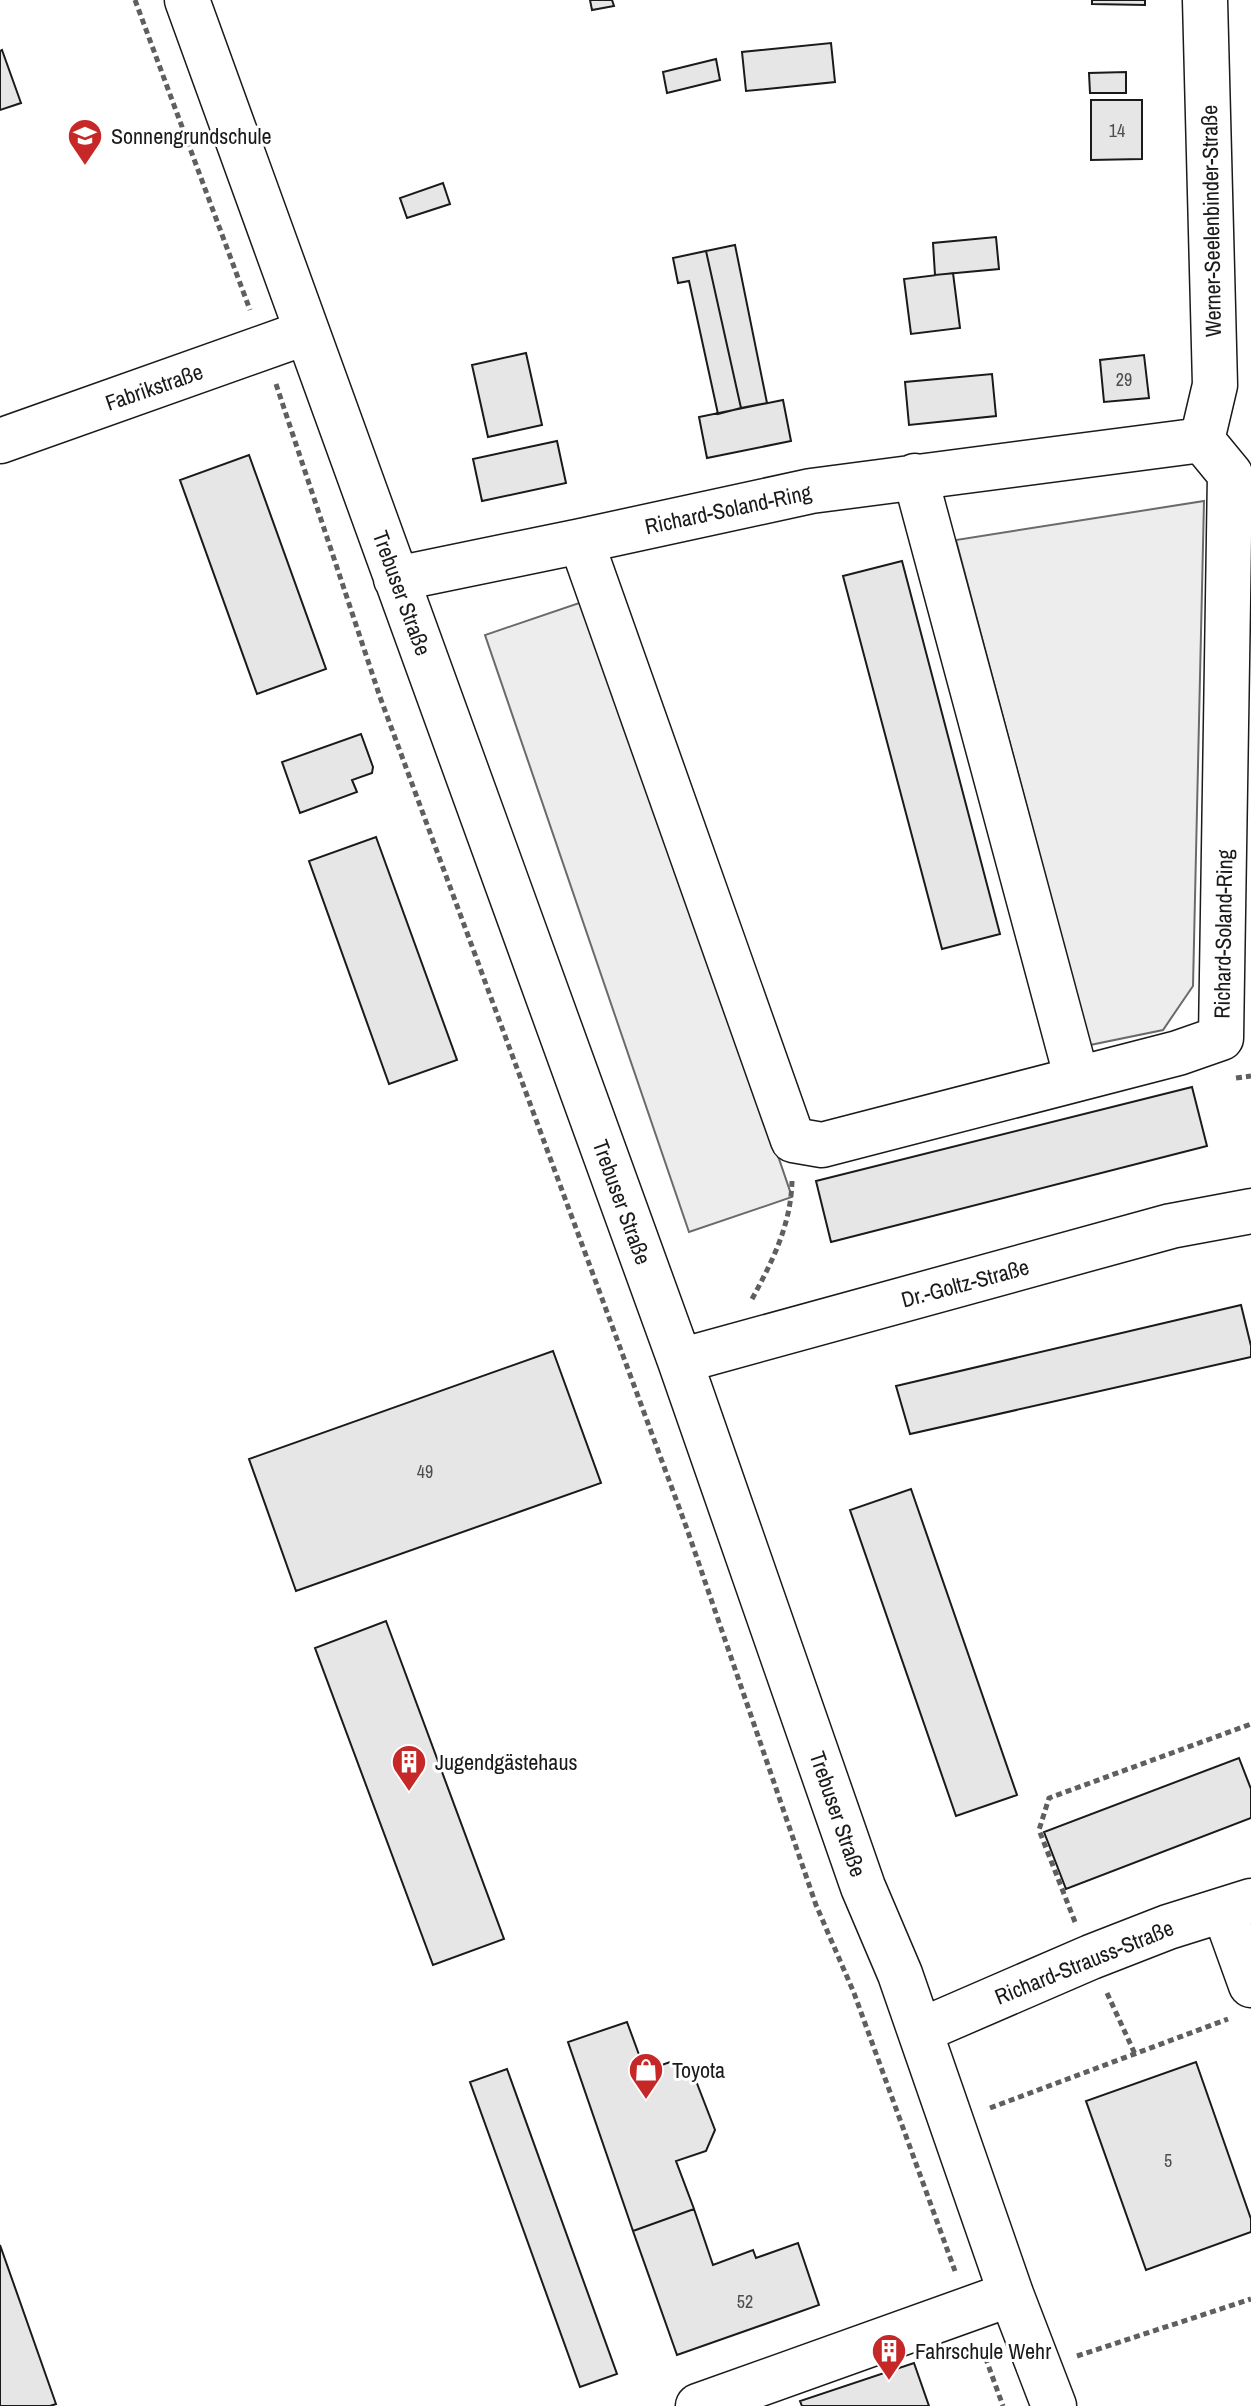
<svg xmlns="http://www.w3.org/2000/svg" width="1251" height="2406" font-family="'Archivo Narrow',sans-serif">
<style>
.built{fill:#ededed;stroke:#6a6a6a;stroke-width:2}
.building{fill:#e6e6e6;stroke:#1a1a1a;stroke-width:2}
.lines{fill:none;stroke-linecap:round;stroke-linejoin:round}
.minor-casing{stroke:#1a1a1a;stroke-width:47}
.path{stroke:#5f5f5f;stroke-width:5;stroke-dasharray:6 4;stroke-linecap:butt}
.minor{stroke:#fff;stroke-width:44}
.labels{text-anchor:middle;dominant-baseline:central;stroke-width:6;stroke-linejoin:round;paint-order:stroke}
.number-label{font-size:18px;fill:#4d4d4d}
.poi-label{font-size:22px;fill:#1a1a1a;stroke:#fff;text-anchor:start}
.street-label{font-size:22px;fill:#1a1a1a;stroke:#fff}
</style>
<rect width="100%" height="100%" fill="#fff"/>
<path class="built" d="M1204 501 1193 986 1163 1030 1090 1045 956 540Z
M588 600 792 1197 689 1232 485 635Z"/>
<path class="building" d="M590 0H612L614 6 592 10Z
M1092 0H1145V5L1092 4Z
M831 43 835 82 746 91 742 52Z
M2 50 21 103 0 110V51Z
M716 59 720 80 667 93 663 72Z
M1126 72V93H1090L1089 73Z
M1091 100H1142V159L1091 160Z
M443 183 450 204 407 218 400 198Z
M996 237 999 269 935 275 933 243Z
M735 245 767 403 741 408 706 251Z
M706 251 741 408 718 414 689 281 678 283 673 258Z
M953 273 960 328 911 334 904 279Z
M526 353 542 425 488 437 472 365Z
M1144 355 1149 398 1104 402 1100 360Z
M992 374 996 416 909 425 905 382Z
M783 400 791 441 707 458 699 417Z
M557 441 566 483 482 501 473 459Z
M249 455 326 669 257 694 180 480Z
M902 561 1000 934 942 949 843 576Z
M361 734 373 767 372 773 352 780 357 792 300 813 282 762Z
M376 837 457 1060 389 1084 309 861Z
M1192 1087 1207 1146 831 1242 816 1181Z
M1241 1305 1251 1346V1357L910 1434 896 1386Z
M553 1351 601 1483 296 1591 249 1459Z
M911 1489 1017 1795 956 1816 850 1510Z
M386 1621 504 1939 433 1965 315 1648Z
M1239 1758 1251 1789V1818L1066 1889 1044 1832Z
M627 2022 645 2071 670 2062 691 2068 715 2130 706 2151 676 2161 694 2209 633 2231 568 2042Z
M1196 2062 1251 2219V2232L1146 2270 1086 2101Z
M507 2069 617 2374 580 2387 470 2082Z
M694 2209 713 2265 753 2250 756 2258 798 2243 819 2305 677 2355 633 2231Z
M0 2245 56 2404 50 2406H0Z
M914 2363 929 2406H802L800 2401Z"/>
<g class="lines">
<defs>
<path id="minor" d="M187 0 680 1361 863 1887 900 1974 1011 2294 1054 2406
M1202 440 1215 385 1205 0
M0 441 307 332
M915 476 1077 1079
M581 541 793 1140 822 1145 1178 1053 1221 1038 1230 474 1202 440
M396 579 581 541 811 491 1202 440
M680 1361 1171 1226 1251 1211
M1224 1910 1251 1985
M920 2031 1091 1957 1168 1927 1251 1901
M698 2406 1011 2294"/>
</defs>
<use href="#minor" class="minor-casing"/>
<path class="path" d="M135 0 250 310
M276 384 380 697 687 1529 816 1905 854 1993 955 2271
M1236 1078 1251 1076
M752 1299C772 1262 791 1225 792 1181
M1075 1922 1039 1830 1049 1798 1251 1724
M1107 1993 1135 2054
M990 2108 1228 2019
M982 2348 1003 2406
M1077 2356 1251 2299"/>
<use href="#minor" class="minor"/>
</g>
<defs>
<symbol id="school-pin" viewBox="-11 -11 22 30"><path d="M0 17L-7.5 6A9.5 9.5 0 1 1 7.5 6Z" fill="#c62828" stroke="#fff"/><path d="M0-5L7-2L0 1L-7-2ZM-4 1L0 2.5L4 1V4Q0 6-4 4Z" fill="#fff"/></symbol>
<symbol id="building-pin" viewBox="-11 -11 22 30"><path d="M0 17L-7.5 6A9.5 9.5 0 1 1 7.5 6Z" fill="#c62828" stroke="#fff"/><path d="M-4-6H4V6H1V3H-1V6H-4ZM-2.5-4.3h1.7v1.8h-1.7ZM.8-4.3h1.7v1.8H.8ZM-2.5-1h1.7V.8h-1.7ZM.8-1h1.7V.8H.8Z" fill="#fff"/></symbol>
<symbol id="shop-pin" viewBox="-11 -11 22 30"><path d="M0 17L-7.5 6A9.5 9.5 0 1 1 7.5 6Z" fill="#c62828" stroke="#fff"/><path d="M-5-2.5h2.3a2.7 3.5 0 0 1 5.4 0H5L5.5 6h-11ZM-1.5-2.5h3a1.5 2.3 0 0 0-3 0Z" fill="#fff"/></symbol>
</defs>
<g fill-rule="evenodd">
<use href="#school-pin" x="65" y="116" width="40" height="54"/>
<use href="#building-pin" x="389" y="1742" width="40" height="54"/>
<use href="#shop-pin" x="626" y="2050" width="40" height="54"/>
<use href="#building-pin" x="869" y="2331" width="40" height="54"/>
</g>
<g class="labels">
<g class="number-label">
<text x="1117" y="130">14</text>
<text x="1124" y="379">29</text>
<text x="425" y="1471">49</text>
<text x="1168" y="2160">5</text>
<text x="745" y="2301">52</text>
</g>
<g class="poi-label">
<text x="111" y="136">Sonnengrundschule</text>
<text x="435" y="1762">Jugendgästehaus</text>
<text x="672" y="2070">Toyota</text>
<text x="915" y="2351">Fahrschule Wehr</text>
</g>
<g class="street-label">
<text transform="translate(1211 221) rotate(-91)">Werner-Seelenbinder-Straße</text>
<text transform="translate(154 387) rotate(-19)">Fabrikstraße</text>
<text transform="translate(728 509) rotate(-12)">Richard-Soland-Ring</text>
<text transform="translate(402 593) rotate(70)">Trebuser Straße</text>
<text transform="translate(1223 934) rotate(-89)">Richard-Soland-Ring</text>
<text transform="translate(622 1202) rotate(70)">Trebuser Straße</text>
<text transform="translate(965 1283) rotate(-15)">Dr.-Goltz-Straße</text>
<text transform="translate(838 1814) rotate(71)">Trebuser Straße</text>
<text transform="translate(1084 1962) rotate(-22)">Richard-Strauss-Straße</text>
</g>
</g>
</svg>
